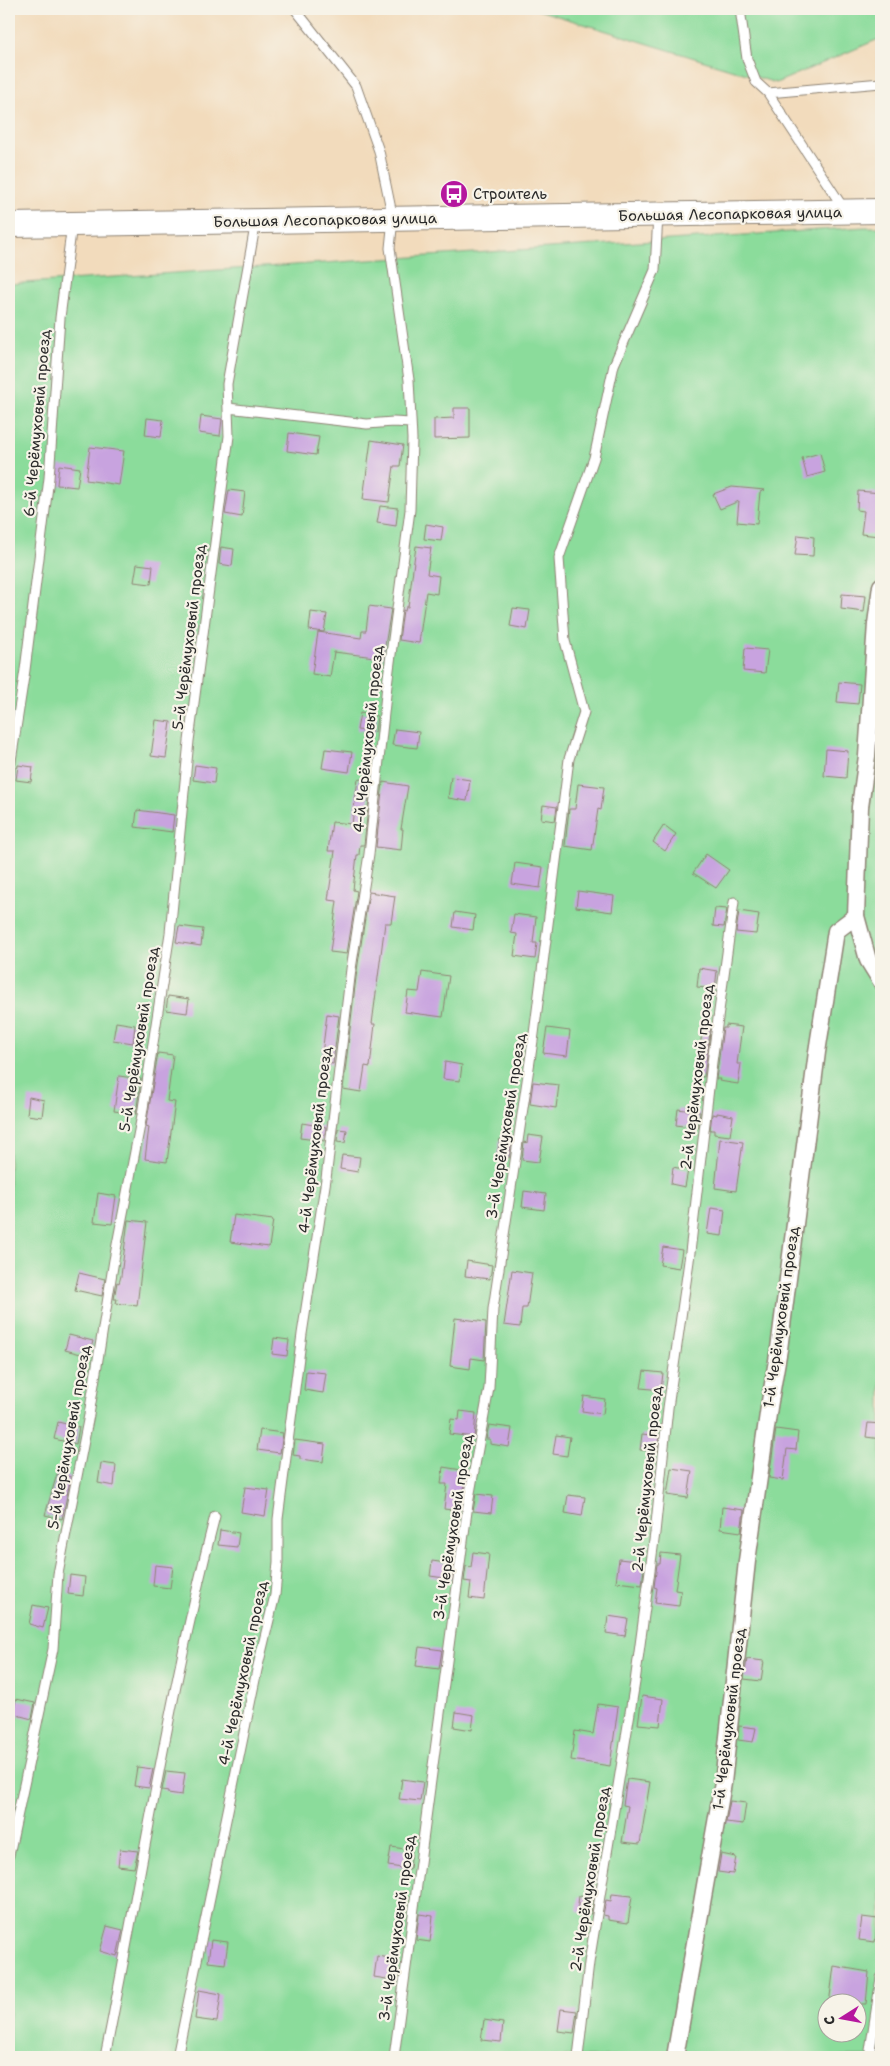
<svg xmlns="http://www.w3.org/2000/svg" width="890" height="2066" font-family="'Shantell Sans',sans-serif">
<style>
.green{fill:#8bdc9b;stroke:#5b8463;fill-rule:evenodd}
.building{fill:#c8a3df}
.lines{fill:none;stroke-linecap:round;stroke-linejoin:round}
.service-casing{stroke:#8e8374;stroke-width:11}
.minor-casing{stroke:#8e8374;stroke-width:19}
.secondary-casing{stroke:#8e8374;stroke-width:26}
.service{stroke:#fff;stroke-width:9}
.minor{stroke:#fff;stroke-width:16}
.secondary{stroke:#fff;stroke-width:24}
.labels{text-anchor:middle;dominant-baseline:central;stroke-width:4.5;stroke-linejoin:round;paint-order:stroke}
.poi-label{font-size:15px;fill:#2b2b2b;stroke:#f7f3e8;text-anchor:start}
.street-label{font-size:15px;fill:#2b2b2b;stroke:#f7f3e8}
</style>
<rect width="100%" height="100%" fill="#f7f3e8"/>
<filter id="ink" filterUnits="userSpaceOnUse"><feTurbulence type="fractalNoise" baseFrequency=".02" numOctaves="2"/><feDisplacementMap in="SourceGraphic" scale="10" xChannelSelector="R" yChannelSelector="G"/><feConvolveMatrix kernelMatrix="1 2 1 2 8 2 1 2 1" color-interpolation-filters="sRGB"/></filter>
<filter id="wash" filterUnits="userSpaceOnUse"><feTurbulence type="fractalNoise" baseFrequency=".0096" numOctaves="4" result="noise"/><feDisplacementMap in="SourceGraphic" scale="20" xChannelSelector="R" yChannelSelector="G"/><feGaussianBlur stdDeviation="1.12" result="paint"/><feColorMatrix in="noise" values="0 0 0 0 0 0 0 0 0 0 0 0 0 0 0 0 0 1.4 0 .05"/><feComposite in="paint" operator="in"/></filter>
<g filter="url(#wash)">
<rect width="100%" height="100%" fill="#f2dbbc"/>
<path class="green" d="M535 9H881V38L776 83Z
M864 227H881V2057H9V284ZM828 2004H858V2034H828Z"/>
<g id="blocks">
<path class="building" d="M454 408H470V438L434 439V419L454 418Z
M201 416 222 419 220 436 199 433Z
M147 418 163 420 161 437 145 435Z
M289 433 319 437 316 455 287 451Z
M371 440 403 445 400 466H394L389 502 363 499Z
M90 447 124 451 119 485 86 480Z
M820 453 825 472 807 477 802 458Z
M59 465 80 468 77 487 57 485Z
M732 487 765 490 760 492 757 524 737 522 739 501 720 509 713 494Z
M229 490 245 492 242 517 225 514Z
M858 491 881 493 879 536 861 534 864 511 857 510Z
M380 506 398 508 396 526 377 523Z
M426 524 443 527 441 541 424 539Z
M798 535 814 537 813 556 795 555Z
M416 546 431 548 427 574 439 576 437 594 426 592 419 643 399 640 403 610 405 611 406 607H408Z
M221 547 234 549 232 566 219 564Z
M137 564 153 566 151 584 134 582Z
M842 594 866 596 864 612 841 609Z
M369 606 391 609 383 658 334 652 330 677 312 674 318 632 361 638 362 631H366Z
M513 608 530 610 527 629 510 626Z
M311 612 327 614 324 632 309 630Z
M745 648 768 650 765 673 743 671Z
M839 682 860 684 858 704 837 702Z
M360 713 377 716 375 732 357 730Z
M156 720 171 722 166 758 151 756Z
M395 729 419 732 417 748 392 745Z
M325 749 352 752 349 772 322 768Z
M826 749 848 751 846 778 824 776Z
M18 765 33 767 31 782 16 780Z
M195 765 216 768 214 783 193 780Z
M451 777 470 780 467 801 448 798Z
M358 779 371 781 364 845H360L359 855H357L353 890 357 891 347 954 330 952 337 901 328 900 335 851H328L332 822 352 824Z
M383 782 408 786 401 829H403L401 850 376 847Z
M578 784 604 787 601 810 598 809 592 850 565 846 569 809H575Z
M543 805 557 807 555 821 541 819Z
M137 810 174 815 172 832 135 827Z
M664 825 676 834 665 851 653 842Z
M706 854 729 870 716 888 693 873Z
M515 863 543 867 540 888 512 884Z
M578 891 614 896 612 912 576 907Z
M369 892 395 896 391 923H385L372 1024H375L370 1067 365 1066 361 1092 343 1089 356 977Z
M715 908 727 909 724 927 713 926Z
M739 911 759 914 756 934 736 932Z
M455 912 475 915 473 930 453 927Z
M514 914 536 917 533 943H537L535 959 514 956 517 934 511 933Z
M179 926 203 929 201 946 176 942Z
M699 968 717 971 715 989 697 987Z
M422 972 449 976 443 1017 405 1012 408 991 419 992Z
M168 996 189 999 187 1013 166 1010Z
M327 1014 339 1016 333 1064 321 1062Z
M116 1022 135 1025 133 1043 113 1040Z
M703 1025 711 1026 704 1077 696 1076Z
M726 1025 742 1027 737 1064H741L738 1084 719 1081 720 1079H716L723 1028H726Z
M547 1028 570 1031 567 1056 543 1053Z
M158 1053 173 1055 167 1101 175 1102 167 1162 145 1159 149 1127 146 1126Z
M445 1062 462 1065 460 1081 443 1079Z
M119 1076 141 1079 136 1114 114 1111Z
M533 1082 559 1085 556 1108 530 1104Z
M29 1097 44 1100 42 1117 27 1115Z
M678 1109 700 1112 698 1128 676 1125Z
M717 1113 733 1116 730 1136 714 1134V1130H710L712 1114 717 1115Z
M302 1123 326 1127 324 1141 300 1138Z
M338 1129 347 1130 345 1143 337 1142Z
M528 1135 543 1137 539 1162 522 1160 524 1142 527 1143Z
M500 1139 512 1141 509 1158 497 1156Z
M720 1139 743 1142 736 1191 715 1188Z
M342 1155 360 1157 358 1172 340 1169Z
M673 1167 688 1170 685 1187 671 1184Z
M524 1191 546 1194 544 1210 522 1207Z
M98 1193 116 1196 112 1224 94 1222Z
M711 1208 725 1210 722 1236 707 1234Z
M234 1215 273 1220 269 1247 230 1242Z
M128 1220 147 1222 137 1306 116 1303 117 1299H114L117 1282 119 1283 121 1276Z
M663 1247 682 1250 679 1268 660 1265Z
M467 1261 492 1265 490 1279 465 1276Z
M512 1270 532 1273 527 1308H522L520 1327 504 1325Z
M79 1273 105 1279 102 1296 75 1290Z
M455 1318 486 1322 484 1360 471 1358 470 1369 450 1366Z
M69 1335 93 1341 89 1356 65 1350Z
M274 1338 289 1340 287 1356 272 1354Z
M306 1371 326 1373 323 1393 304 1390Z
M644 1371 663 1373 661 1390 641 1388Z
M584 1396 605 1399 603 1414 582 1411Z
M460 1411 476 1413 474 1437 449 1434 451 1419 459 1420Z
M58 1422 79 1427 76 1444 54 1439Z
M868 1423 881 1424V1439L866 1437Z
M489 1425 512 1428 509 1447 490 1444V1439H486Z
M776 1429 798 1432 796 1450 787 1449 783 1480 769 1478Z
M260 1430 283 1433 280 1453 257 1450Z
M642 1434 659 1436 657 1452 640 1450Z
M556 1435 570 1437 567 1456 553 1454Z
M295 1440 325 1444 323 1462 300 1459V1456L293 1455Z
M101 1463 116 1465 114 1486 98 1483Z
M443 1467 468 1471 459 1511 444 1509 447 1484H441Z
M671 1468 692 1471 688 1498 667 1495Z
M57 1474 71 1477 62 1519 45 1515Z
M245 1487 269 1490 265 1516 241 1512Z
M476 1494 493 1496 491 1513 473 1511Z
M568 1495 585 1497 582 1516 565 1513Z
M722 1507 744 1510 741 1532 720 1529Z
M220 1530 239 1533 237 1547 218 1545Z
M473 1552 489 1554 484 1600 469 1598 471 1582 464 1581 466 1566 471 1567Z
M661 1553 680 1555 675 1590 681 1591 679 1606 655 1603 657 1588 654 1587 657 1564H660Z
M619 1559 645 1562 642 1585 616 1582Z
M432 1561 454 1564 452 1579 430 1576Z
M155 1565 173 1567 170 1588 153 1586Z
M70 1575 85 1577 83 1596 68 1594Z
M33 1605 48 1608 43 1628 29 1624Z
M608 1616 628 1619 625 1636 606 1633Z
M419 1647 442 1650 439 1669 416 1666Z
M747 1659 764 1661 761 1681 744 1679Z
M642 1696 663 1699 660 1726 638 1724Z
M16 1699 35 1703 32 1719 13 1714Z
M598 1704 618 1707 610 1766 571 1760 575 1731 593 1734Z
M456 1712 474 1715 472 1730 454 1727Z
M739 1726 756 1728 753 1742 738 1740Z
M137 1767 153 1769 149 1788 134 1786Z
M166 1771 185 1773 182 1795 168 1793V1791L162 1790Z
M402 1779 423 1782 420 1801 399 1799Z
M627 1779 650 1782 640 1844 622 1842 628 1806 623 1805Z
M730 1801 746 1803 743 1824 726 1822Z
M391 1847 412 1850 410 1869 388 1866Z
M120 1849 138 1851 134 1868 118 1866Z
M721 1854 736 1857 733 1874 718 1872Z
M612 1894 632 1896 628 1923 608 1920V1916L603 1915 606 1900 611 1901Z
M579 1896 593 1898 591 1914 577 1912Z
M419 1914 433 1916 430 1942 416 1940Z
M862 1917 878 1919 875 1942 859 1940Z
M107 1926 123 1930 117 1956 100 1951Z
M211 1940 228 1942 225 1964 208 1962Z
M377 1956 396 1959 393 1980 374 1977Z
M834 1966 869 1972 866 2004H829Z
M199 1990 221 1994 217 2022 195 2019Z
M561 2009 577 2011 574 2033 558 2031Z
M484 2020 503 2023 501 2042 481 2040Z"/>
</g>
</g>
<g filter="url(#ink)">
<use href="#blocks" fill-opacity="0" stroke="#8e8374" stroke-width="1"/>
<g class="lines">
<defs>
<path id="service" d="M740 9 747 59 756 82 768 93 881 83
M768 93 844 209
M228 408 367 424 393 422 411 423
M9 774 25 670 49 478 60 318 72 224
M9 1855 53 1649 58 1574 89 1415 114 1260 142 1115 170 933 189 741 229 436 227 384 256 221
M105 2057C141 1877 169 1694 215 1516
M177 2057 257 1670 275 1595 278 1562V1519L302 1334 326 1179 351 969 369 854 387 685 410 510 412 439 409 380 390 248 393 219 379 151 356 86 295 9
M394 2057 468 1504 489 1388 493 1309 534 1034 569 759 584 712 565 641 559 558 594 458 614 365 655 270 658 215
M578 2057 589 1963 635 1682 655 1533 668 1408 689 1261 712 1062 734 902
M869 2057 881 1978"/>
<path id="minor" d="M856 916 868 960 881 981
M675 2057 723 1783 747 1561 769 1407 779 1349 817 1052 836 931 856 916 860 807 867 756 876 624 881 586"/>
<path id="secondary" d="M9 225 881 211"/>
</defs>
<use href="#service" class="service-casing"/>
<use href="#minor" class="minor-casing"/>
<use href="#secondary" class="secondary-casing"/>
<use href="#service" class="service"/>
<use href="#minor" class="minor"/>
<use href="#secondary" class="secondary"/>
</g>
</g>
<defs>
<symbol id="bus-disc" viewBox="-11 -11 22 22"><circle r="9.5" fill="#b5179e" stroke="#f7f3e8"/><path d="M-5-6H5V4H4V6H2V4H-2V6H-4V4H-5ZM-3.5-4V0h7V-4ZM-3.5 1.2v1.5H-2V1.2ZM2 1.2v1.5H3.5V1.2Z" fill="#fff"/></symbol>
</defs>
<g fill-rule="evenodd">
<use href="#bus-disc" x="438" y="178" width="32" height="32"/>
</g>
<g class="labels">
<g class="poi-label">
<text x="473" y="194">Строитель</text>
</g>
<g class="street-label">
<text transform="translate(730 214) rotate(-1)">Большая Лесопарковая улица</text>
<text transform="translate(325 220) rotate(-1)">Большая Лесопарковая улица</text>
<text transform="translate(37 423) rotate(-85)">6-й Черёмуховый проезд</text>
<text transform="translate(189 637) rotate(-83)">5-й Черёмуховый проезд</text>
<text transform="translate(368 739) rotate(-84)">4-й Черёмуховый проезд</text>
<text transform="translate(139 1039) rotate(-81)">5-й Черёмуховый проезд</text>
<text transform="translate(697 1077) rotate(-83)">2-й Черёмуховый проезд</text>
<text transform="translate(506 1126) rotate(-81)">3-й Черёмуховый проезд</text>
<text transform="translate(315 1140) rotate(-83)">4-й Черёмуховый проезд</text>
<text transform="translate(781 1317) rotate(-82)">1-й Черёмуховый проезд</text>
<text transform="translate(69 1437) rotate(-80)">5-й Черёмуховый проезд</text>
<text transform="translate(647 1479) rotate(-84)">2-й Черёмуховый проезд</text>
<text transform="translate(453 1527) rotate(-81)">3-й Черёмуховый проезд</text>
<text transform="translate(243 1673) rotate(-78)">4-й Черёмуховый проезд</text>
<text transform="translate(729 1719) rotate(-83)">1-й Черёмуховый проезд</text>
<text transform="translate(590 1879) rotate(-81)">2-й Черёмуховый проезд</text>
<text transform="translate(397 1928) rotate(-82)">3-й Черёмуховый проезд</text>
</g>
</g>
<rect width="890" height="2066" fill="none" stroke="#f7f3e8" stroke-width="30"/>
<g transform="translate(842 2018) rotate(259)"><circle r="24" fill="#f7f3e8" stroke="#a5a39c"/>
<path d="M0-4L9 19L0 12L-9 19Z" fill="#b5179e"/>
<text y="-8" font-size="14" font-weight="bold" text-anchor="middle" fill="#2b2b2b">С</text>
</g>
</svg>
